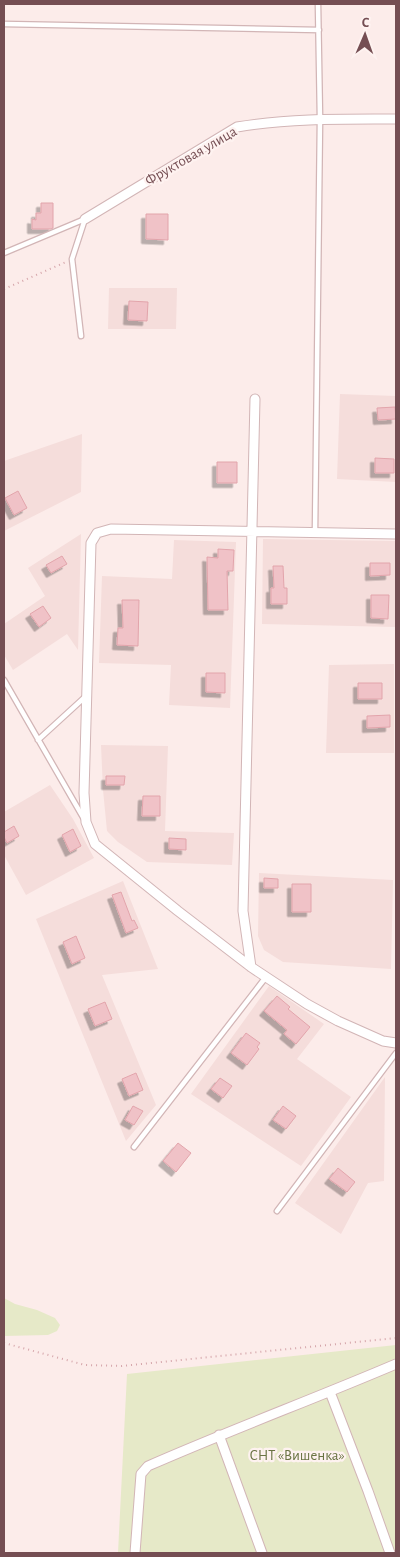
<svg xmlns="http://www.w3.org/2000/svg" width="400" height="1557" font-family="'Alegreya Sans',sans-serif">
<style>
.residential{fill:#f5dddb}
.green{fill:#e6e9c8}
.building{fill:#f0c2c7;stroke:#e2a4ab;filter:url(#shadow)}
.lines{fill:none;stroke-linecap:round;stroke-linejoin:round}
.service-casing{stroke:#d2b5b6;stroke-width:7}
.minor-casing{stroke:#d2b5b6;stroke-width:11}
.path{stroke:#d5a5aa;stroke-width:2;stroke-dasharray:1 4;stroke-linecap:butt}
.service{stroke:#fff;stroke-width:4.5}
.minor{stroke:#fff;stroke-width:9}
.labels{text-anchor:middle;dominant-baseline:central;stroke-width:4.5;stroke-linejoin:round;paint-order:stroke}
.street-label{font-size:15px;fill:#754e53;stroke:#fef2f0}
.park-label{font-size:15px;fill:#6a7443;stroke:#fef2f0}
</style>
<defs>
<filter id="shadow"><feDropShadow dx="-4.5" dy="4.5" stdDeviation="0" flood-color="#0004"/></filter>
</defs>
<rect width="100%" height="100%" fill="#fcecea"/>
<path class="residential" d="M109 288H177L176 329H108Z
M340 394 396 396V482L337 479Z
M82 434 81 492 4 531V461Z
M81 534 78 650 67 634 13 670 4 655V624L45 596 28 568Z
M263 539 396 541V627L262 624Z
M174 540 236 542 230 708 169 705 171 665 99 663 102 576 172 579Z
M394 664V753H326L329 665Z
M101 745 168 746 165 831 234 833 232 865 147 862 118 842 107 831 103 790Z
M50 785 73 819 94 858 26 895 4 855V812Z
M259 873 393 880 391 969 283 962 264 950 258 936Z
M123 881 158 969 102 975 156 1105 126 1141 36 919Z
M269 986 324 1024 297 1059 351 1097 301 1166 191 1094Z
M385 1077 384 1181 368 1183 341 1234 295 1203Z"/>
<path class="green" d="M4 1298 15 1304 37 1310 55 1318 60 1325 57 1331 48 1335 4 1336Z
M396 1345V1553H118L127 1374Z"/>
<path class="building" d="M41 203H53V228L51 229H32V219L36 220V213H41Z
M146 214H168V240L146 239Z
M129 301 148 302 147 321 128 320Z
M395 407 396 419 378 420 377 408Z
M375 458 394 459V473H375Z
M217 462H237V483H217Z
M18 491 27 508 14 515 5 498Z
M218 549 234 550 233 571H227L228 610H208L207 557 218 558Z
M62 556 67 564 51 573 46 565Z
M370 563H390V575L370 576Z
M273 566H283L284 588H287V604H271V588H274Z
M371 595H389L388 619 371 618Z
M122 600H139L138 646 117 645 118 628H123Z
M43 606 51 618 39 627 30 614Z
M206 673H225V693L206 692Z
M358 683H382V699H358Z
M390 715V727L367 728V716Z
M106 776H125L124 785H106Z
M143 796H160V816H142Z
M14 826 19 836 7 843 4 837V832Z
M73 829 81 846 70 852 62 835Z
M169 838 186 839V850L169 849Z
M264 878 278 879V888H264Z
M292 884H311V912H292Z
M121 892 132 921 134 920 138 928 126 933 112 895Z
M76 936 85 958 72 964 63 942Z
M277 996 290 1007 288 1009 310 1027 296 1044 284 1034 287 1030 264 1011Z
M105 1002 112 1019 95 1026 88 1009Z
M246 1033 260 1043 257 1047 259 1049 247 1065 231 1053Z
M136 1073 143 1090 129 1096 122 1079Z
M220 1078 232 1086 223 1098 211 1089Z
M133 1106 143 1111 134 1125 125 1120Z
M283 1106 296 1116 286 1129 273 1120Z
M178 1143 191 1153 176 1172 163 1161Z
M338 1168 355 1182 347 1192 329 1179Z"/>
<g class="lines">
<defs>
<path id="service" d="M4 24 319 30
M4 253 85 219
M81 336 72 259 85 219
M315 532 320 119 318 4
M4 680 84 819
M38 740 85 697
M134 1147 266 977
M277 1211 396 1053"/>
<path id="minor" d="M85 219 237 127C290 118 343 119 396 119
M396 534 111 529 97 533 91 543 84 793 86 822 95 844 178 911 251 967 307 1004 338 1021 383 1041 396 1043
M251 967 243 911 255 399
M330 1392 368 1491 390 1553
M219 1435 262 1553
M135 1553 141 1474 148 1466C230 1430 314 1399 396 1364"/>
</defs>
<use href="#service" class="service-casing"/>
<use href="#minor" class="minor-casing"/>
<path class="path" d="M4 289 66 262
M4 1343 85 1365 122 1366 396 1338"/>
<use href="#service" class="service"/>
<use href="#minor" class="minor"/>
</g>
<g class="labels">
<g class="street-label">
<text transform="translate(191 156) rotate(-30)">Фруктовая улица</text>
</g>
<g class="park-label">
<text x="297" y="1455">СНТ «Вишенка»</text>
</g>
</g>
<rect width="400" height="1557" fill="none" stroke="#754e53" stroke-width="10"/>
<g transform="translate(365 35) rotate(2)" stroke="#fef2f0" stroke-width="4" paint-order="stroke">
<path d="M0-4L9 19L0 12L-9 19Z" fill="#754e53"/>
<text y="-8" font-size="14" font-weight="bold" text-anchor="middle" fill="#754e53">С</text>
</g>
</svg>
